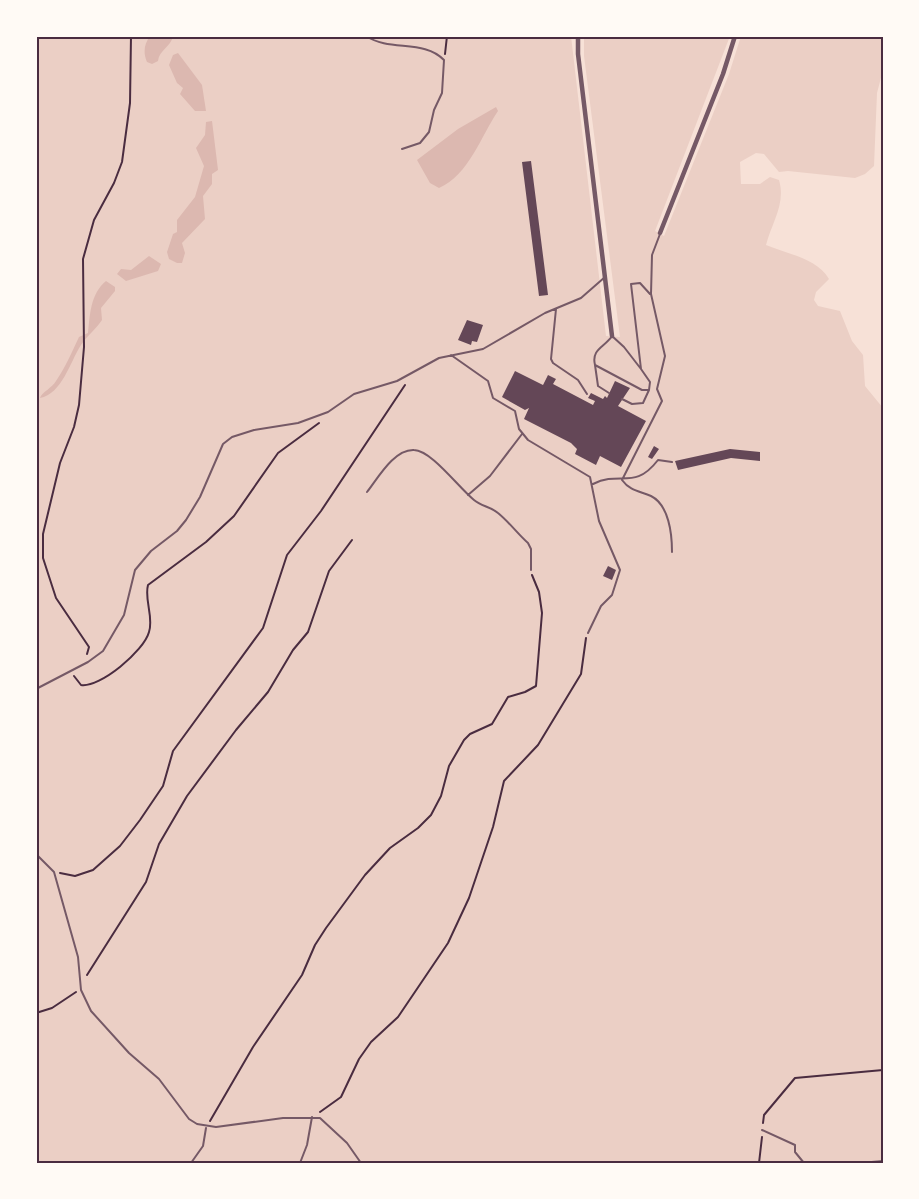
<svg xmlns="http://www.w3.org/2000/svg" width="919" height="1199" font-family="Helvetica,sans-serif">
<style>
.green{fill:#ebcfc5}
.water{fill:#dcb8b0}
.building{fill:#644757}
.lines{fill:none;stroke-linecap:round;stroke-linejoin:round}
.path{stroke:#4a2c40;stroke-width:2}
.service{stroke:#755966;stroke-width:2}
.minor{stroke:#755966;stroke-width:4.5}
.neatline{fill:none;stroke:#4a2c40;stroke-width:2}
</style>
<rect width="100%" height="100%" fill="#f7e1d7"/>
<path class="green" d="M36 36H571L606 336 620 337 584 56V36H730L655 231 664 236 729 74 741 36H883V70L877 93 874 166 865 174 855 178 788 171 779 172 764 154 756 153 740 162 741 184H760L770 177 779 180C786 204 772 222 766 245 787 254 817 258 829 279L816 292 814 300 818 306 840 311 852 341 863 355 865 386 883 408V1163H36Z"/>
<path class="water" d="M150 36H173C171 47 159 50 158 61L152 64 147 62C143 53 144 44 150 36Z
M178 53 202 85 206 111H195L180 94 183 88 177 83 169 65 173 55Z
M496 107 498 111C481 136 469 175 439 188L430 183 417 160 458 129Z
M212 121 218 170 212 174V184L203 196 205 219 182 243 185 253 182 263H177L169 259 167 252 173 234 177 232V220L195 197 204 166 196 148 205 135 206 122Z
M149 256 161 264 158 271 126 281 117 274 121 269 131 270Z
M106 281 115 287V291L101 308 102 320C96 329 87 336 81 345 70 362 62 394 40 398 42 392 52 388 56 381 66 366 72 352 79 337L88 333C90 316 90 294 106 281Z"/>
<path class="building" d="M531 161 548 295 539 296 522 162Z
M467 320 483 325 477 342 472 341 471 345 458 340Z
M515 371 543 385 548 375 556 379 553 384 593 405 595 401 588 398 591 393 603 399 605 396 607 398 615 381 630 388 618 406 646 421 621 467 600 456 596 465 575 454 577 449 571 443 524 419 529 408 525 410 502 397Z
M654 446 659 449 652 459 648 457Z
M730 449 760 452V461L731 458 678 470 675 461Z
M608 566 616 570 612 580 603 576Z"/>
<g class="lines">
<path class="path" d="M445 54 447 36
M87 654 89 647 56 598 43 558V534L60 463 74 427 79 405 84 347 83 259 94 220 114 183 122 162 130 103 131 36
M74 676 81 685C100 688 144 651 149 632 154 617 144 600 148 585L206 542 234 516 278 453 319 423
M60 873 75 876 93 870 120 846 140 820 163 786 173 751 263 628 287 555 321 511 405 385
M87 975 146 882 159 844 187 796 236 730 268 692 293 650 308 632 329 571 352 540
M36 1013 52 1008 76 992
M320 1112 341 1097 359 1059 371 1042 398 1017 448 943 469 898 493 827 504 781 538 745 581 674 586 638
M210 1121 253 1047 302 975 315 945 326 928 365 875 390 848 418 828 431 815 441 796 449 766 464 740 470 734 492 724 508 697 525 692 536 686 542 613 539 592 532 575
M763 1123 764 1115 795 1078 883 1070
M759 1163 762 1137"/>
<path class="service" d="M366 36C390 52 424 39 444 60L442 93 434 110 429 132 420 143 402 149
M660 234 652 255 651 294 665 356 657 389 662 401 622 480C630 491 639 491 651 496 669 505 672 534 672 552
M556 309 551 359 553 363 578 380 587 394
M451 355 488 381 493 398 515 411 519 429 528 440 590 477 599 521 620 570 612 595 601 606 588 633
M595 365 598 386 609 393
M641 369 624 347 612 336C605 347 591 349 595 365L642 390H649L650 382 641 369 631 284 640 283 650 294
M622 399 632 404 643 403 649 390
M36 411V452
M593 484C621 470 634 491 658 460L672 462
M367 492C378 478 394 449 414 450 431 450 459 488 474 500 481 506 491 507 498 513 509 522 518 534 528 543L531 549V570
M468 495 490 476 522 434
M36 689 88 662 103 651 124 615 135 570 151 551 177 531 186 520 200 497 223 444 232 437 254 430 298 423 328 412 354 394 397 381 439 358 483 349 545 313 581 298 605 277
M36 854 54 872 78 957 81 990 91 1011 129 1053 159 1079 189 1119 197 1124 216 1127 283 1118H320L347 1143 361 1163
M762 1130 795 1145V1152L804 1163
M191 1163 203 1146 206 1128
M300 1163 307 1145 312 1117
M860 1163 883 1161"/>
<path class="minor" d="M578 36V54L612 336
M660 233 723 74 735 36"/>
</g>
<rect width="919" height="1199" fill="none" stroke="#fffaf5" stroke-width="75"/>
<rect x="38" y="38" width="844" height="1124" class="neatline"/>
</svg>
